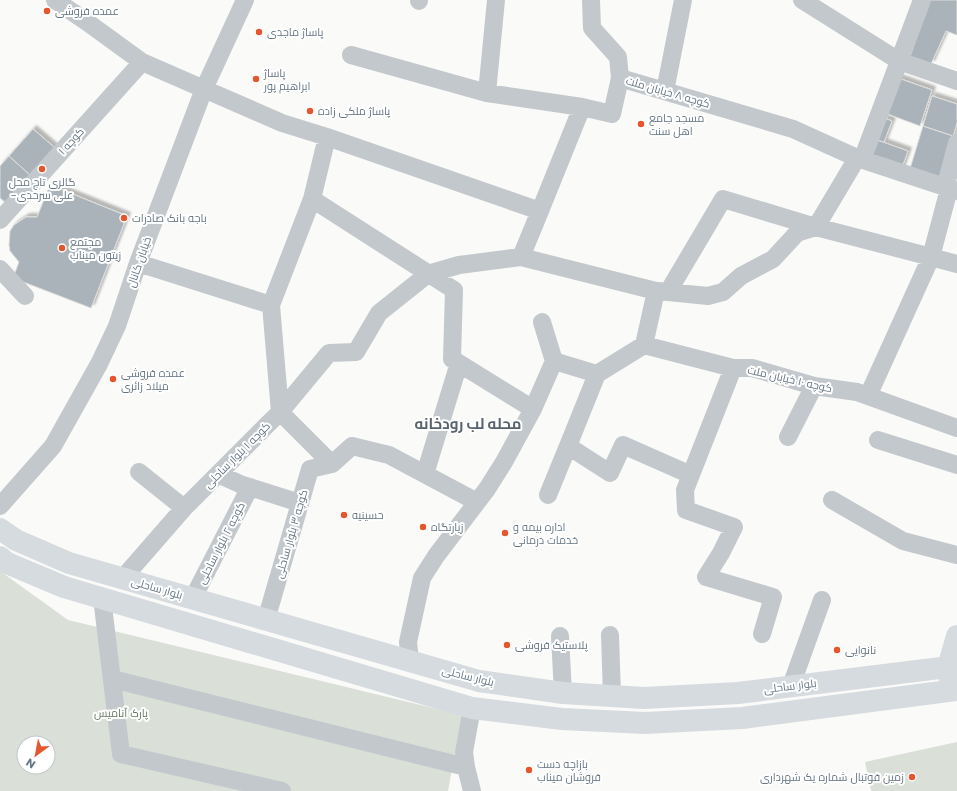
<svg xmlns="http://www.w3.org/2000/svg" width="957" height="791" font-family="Poppins,Cairo,sans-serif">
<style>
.green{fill:#dadfd7;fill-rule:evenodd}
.building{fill:#aab3b9;stroke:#dcdcda;filter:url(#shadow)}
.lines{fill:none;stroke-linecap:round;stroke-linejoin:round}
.minor{stroke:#c3c8cc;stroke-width:18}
.major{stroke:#d6dbdf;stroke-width:22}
.poi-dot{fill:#e4572e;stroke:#fff;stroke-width:1.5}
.labels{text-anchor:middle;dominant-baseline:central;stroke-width:4;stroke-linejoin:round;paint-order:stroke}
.poi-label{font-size:11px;fill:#657683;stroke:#fff;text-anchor:start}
.street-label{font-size:11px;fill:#657683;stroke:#fff}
.park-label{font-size:11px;fill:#687a64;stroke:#fff}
.district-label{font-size:15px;font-weight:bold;fill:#57646e;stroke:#fff}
</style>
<defs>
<filter id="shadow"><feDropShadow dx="3.5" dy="-3.5" stdDeviation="1" flood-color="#0004"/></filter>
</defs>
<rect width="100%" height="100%" fill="#fafaf8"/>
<path class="green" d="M0 571 68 620 462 715 448 791H0ZM24 743H48V767H24Z
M957 742V791H871L865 762Z"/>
<path class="building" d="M929 0H957V35L946 31 931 64 910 57Z
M898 78 932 90 920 126 885 113Z
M932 96 957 104V123L953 136 923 126Z
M884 118 892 121 884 142 877 140Z
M923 126 953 136 940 181 909 172Z
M33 129 55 148 31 176 9 156Z
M877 140 908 151 901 170 870 159Z
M9 156 31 176 6 203 0 198V166Z
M50 185 127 216 91 308 13 278 19 262 10 251 9 245 10 231 14 225 26 217H37Z"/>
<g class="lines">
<path class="minor" d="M55 0 87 22 142 62 204 89 282 123 327 137 540 211 521 257 656 291 644 345 597 374 554 361 533 409 452 359 454 290 312 199 271 305 138 263
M591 0 592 28 618 57 620 78
M802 0 899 61 957 81
M419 1V0
M351 55 487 93 582 107 612 114 620 78 793 129 857 158 957 191
M665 91 683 0
M487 93 496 0
M857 158 816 227 931 257 868 396
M862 160 922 0
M945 188 957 143
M949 189 931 257 957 264
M312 199 327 137
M540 211 582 107
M0 220 142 62
M0 269 25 296
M658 291 708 296 723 292 741 276 773 259 797 233 816 227
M668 292 723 199 816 227
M542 322 554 361
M644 345 733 368H752L814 386 857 392 957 428
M733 368 685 490 686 510 734 527 721 553 706 577 773 597 762 634
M597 374 568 446 610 473 623 445 691 475
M788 437 814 386
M878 440 957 465
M139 472 184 508
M218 474 240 484 300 503
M425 474 459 363
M548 495 568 446
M832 500 903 541 957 555
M477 502 389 455 352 446 332 464 280 412 329 353 356 352 379 313 428 274 459 265 521 257
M0 506 53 446 99 364 117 326 138 263 204 89 245 0
M123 578 184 508 280 412 271 305
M102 598 121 754 282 791
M193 598 250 487
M266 620 310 469 332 464
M610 635 612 696
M560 636 563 693
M410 661 408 642 422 578 436 556 487 489 504 462 533 409
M112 679 466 767
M791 686 822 600
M472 708 464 752 466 767 472 791"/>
<path class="major" d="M0 529 16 540 69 563 479 681 563 693 644 698 738 693 957 666
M0 557 7 563 64 587 472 708 562 719 645 723 742 718 957 690
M950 679 948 667 957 636"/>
</g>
<g class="poi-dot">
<circle cx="47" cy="11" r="4"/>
<circle cx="259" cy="32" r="4"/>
<circle cx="256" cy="79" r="4"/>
<circle cx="310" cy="111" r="4"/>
<circle cx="641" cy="124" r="4"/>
<circle cx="42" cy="169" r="4"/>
<circle cx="124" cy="218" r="4"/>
<circle cx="62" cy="248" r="4"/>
<circle cx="113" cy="379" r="4"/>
<circle cx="344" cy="515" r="4"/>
<circle cx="423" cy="527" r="4"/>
<circle cx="505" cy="533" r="4"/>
<circle cx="507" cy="645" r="4"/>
<circle cx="837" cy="650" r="4"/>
<circle cx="529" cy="770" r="4"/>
<circle cx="912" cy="777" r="4"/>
</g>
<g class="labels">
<g class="poi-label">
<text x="55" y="11">عمده فروشی</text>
<text x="267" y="32">پاساژ ماجدی</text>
<text x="264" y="73">پاساژ<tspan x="264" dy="13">ابراهیم پور</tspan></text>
<text x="318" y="111">پاساژ ملکی زاده</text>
<text x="649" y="118">مسجد جامع<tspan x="649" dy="13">اهل سنت</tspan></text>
<text x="42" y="182" text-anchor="middle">گالری تاج محل<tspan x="42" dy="13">-علی سرحدی</tspan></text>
<text x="132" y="218">باجه بانک صادرات</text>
<text x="70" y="242">مجتمع<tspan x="70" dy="13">زیتون میناب</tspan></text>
<text x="121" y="373">عمده فروشی<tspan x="121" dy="13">میلاد زائری</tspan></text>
<text x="352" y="515">حسینیه</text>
<text x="431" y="527">زیارتگاه</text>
<text x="513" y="527">اداره بیمه و<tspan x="513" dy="13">خدمات درمانی</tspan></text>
<text x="515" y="645">پلاستیک فروشی</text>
<text x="845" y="650">نانوایی</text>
<text x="537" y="764">بازاچه دست<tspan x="537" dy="13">فروشان میناب</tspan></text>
<text x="904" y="777" text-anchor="end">زمین فوتبال شماره یک شهرداری</text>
</g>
<g class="street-label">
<text transform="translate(668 92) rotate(16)">کوچه ۸ خیابان ملت</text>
<text transform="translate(71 141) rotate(-48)">کوچه ۱</text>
<text transform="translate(139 262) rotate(-71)">خیابان کانال</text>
<text transform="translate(790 379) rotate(13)">کوچه ۱۰ خیابان ملت</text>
<text transform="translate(237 455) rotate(-45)">کوچه ۱ بلوار ساحلی</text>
<text transform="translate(291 534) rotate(-74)">کوچه ۳ بلوار ساحلی</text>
<text transform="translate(221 543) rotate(-63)">کوچه ۲ بلوار ساحلی</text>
<text transform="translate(157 588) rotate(16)">بلوار ساحلی</text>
<text transform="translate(468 676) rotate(14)">بلوار ساحلی</text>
<text transform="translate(790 686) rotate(-7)">بلوار ساحلی</text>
</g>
<g class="park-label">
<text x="121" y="713">پارک آنامیس</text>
</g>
<g class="district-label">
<text x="468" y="423">محله لب رودخانه</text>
</g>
</g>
<g transform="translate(36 755) rotate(212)"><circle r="19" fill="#ffffff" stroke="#c1c8cd"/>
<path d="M0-3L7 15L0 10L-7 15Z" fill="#e4572e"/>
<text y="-6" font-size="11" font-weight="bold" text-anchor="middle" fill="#657683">N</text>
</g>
</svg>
